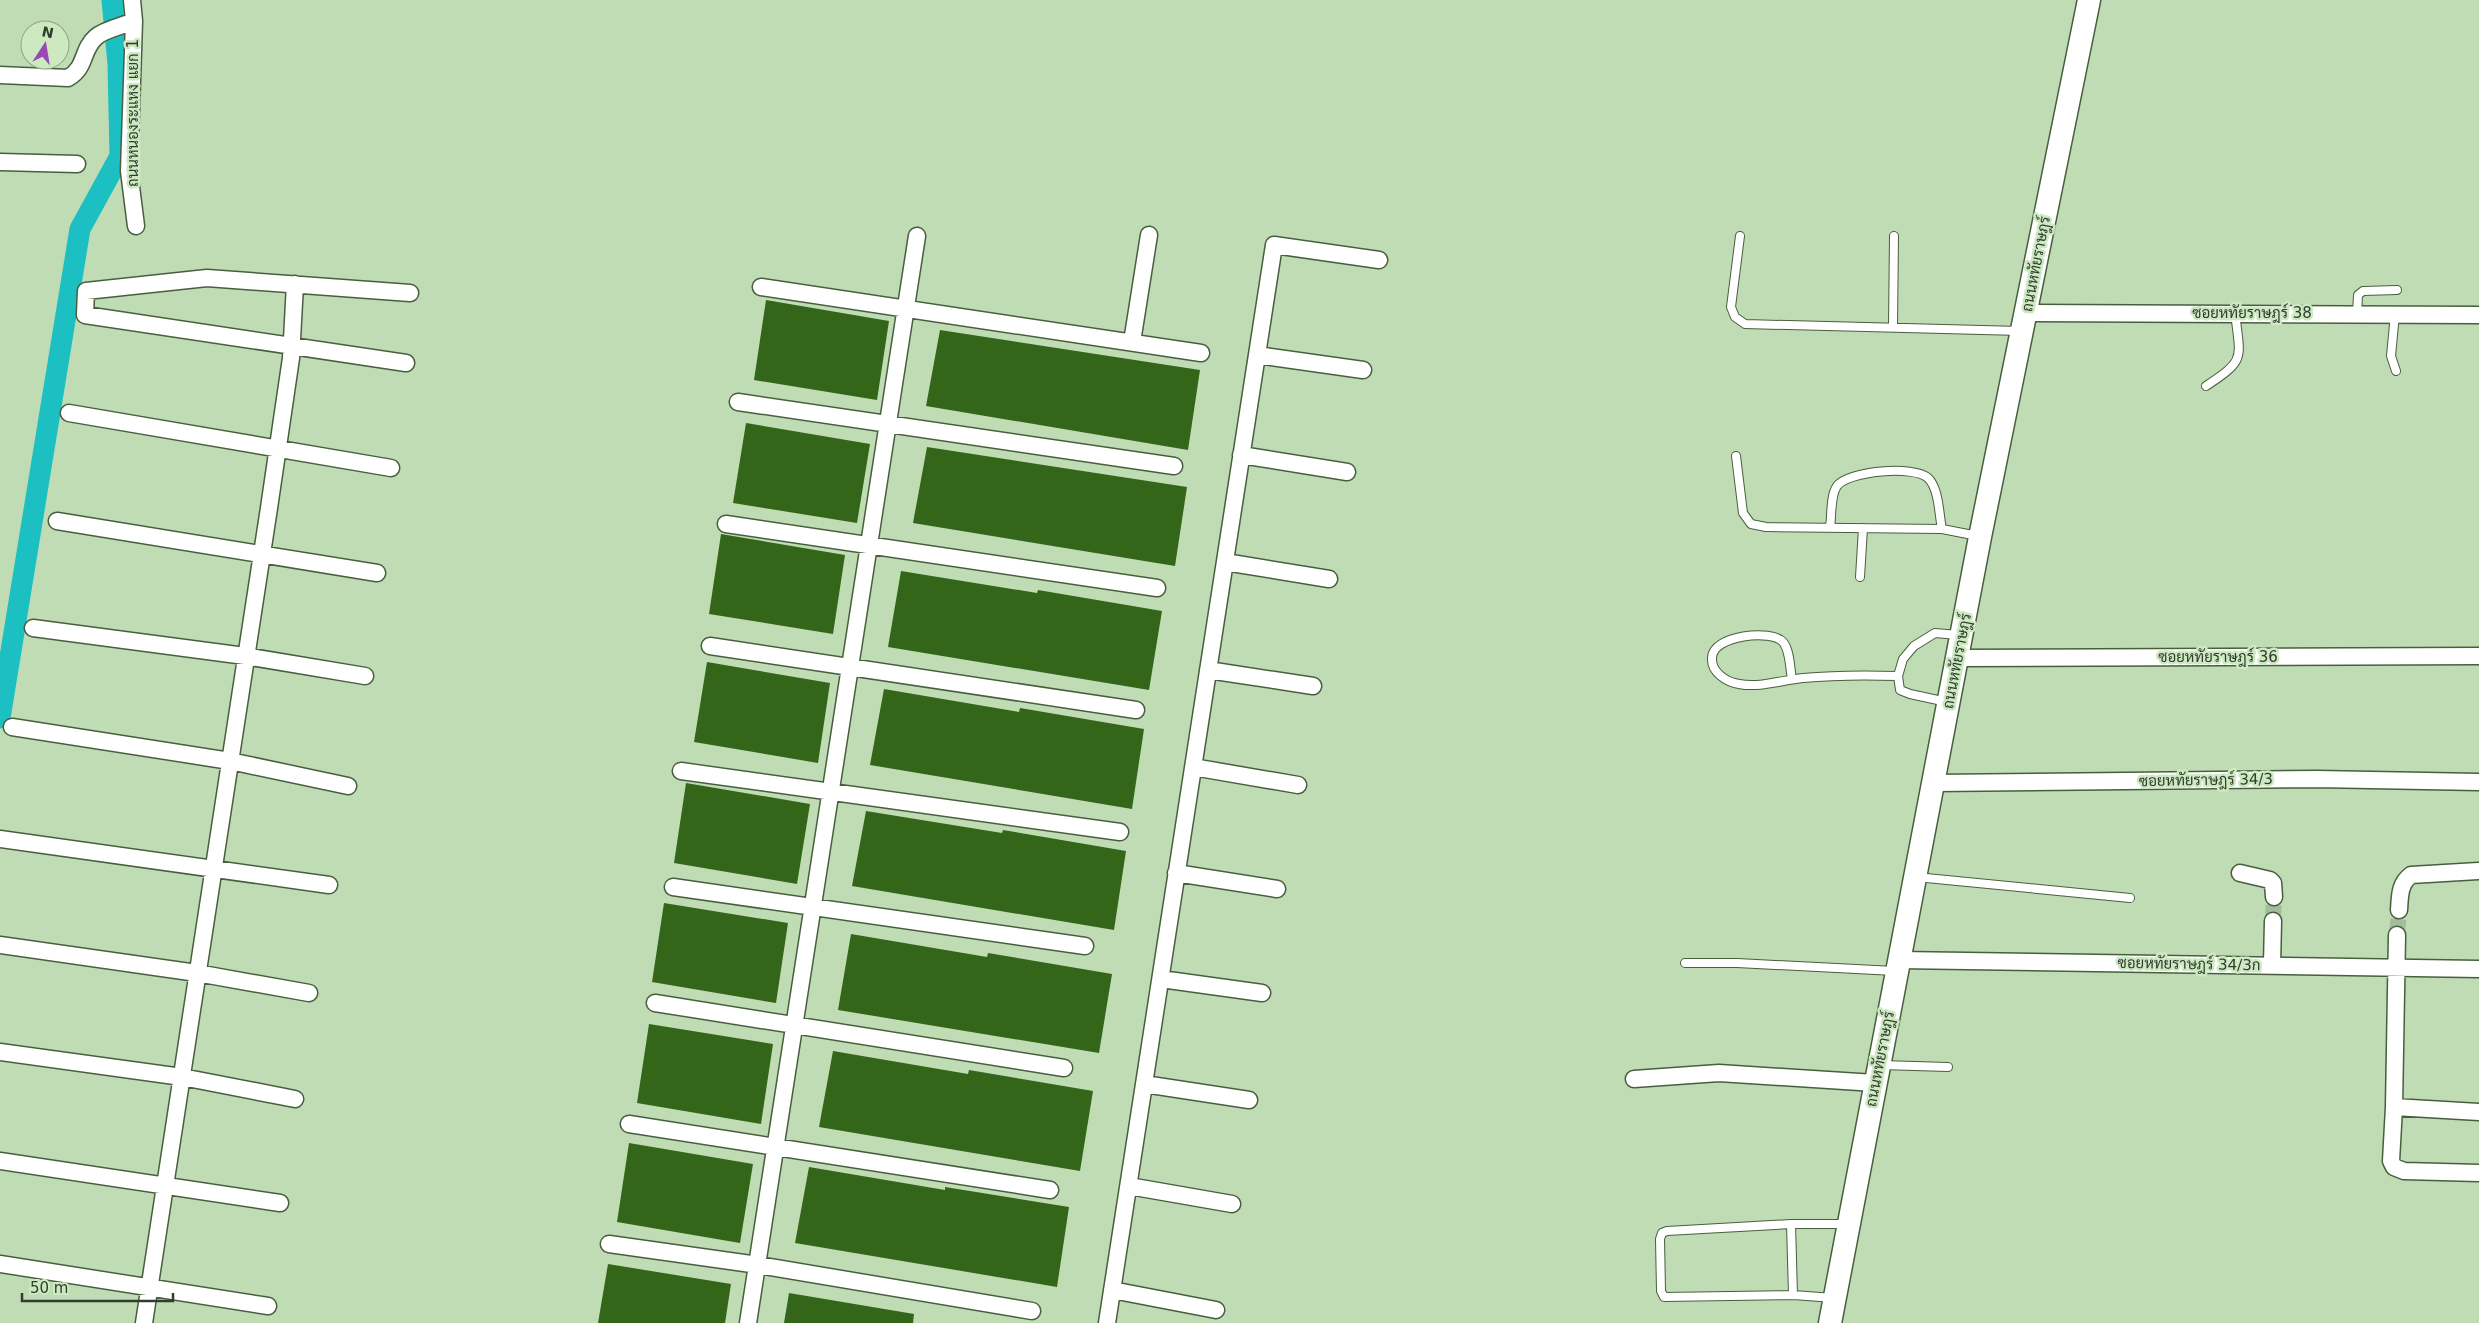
<svg xmlns="http://www.w3.org/2000/svg" width="2479" height="1323" font-family="'DejaVu Sans',Sarabun,sans-serif">
<style>
.lines{fill:none;stroke-linecap:round;stroke-linejoin:round}
.canal{stroke:#1cbfc2;stroke-width:21}
.building{fill:#336618}
.minor-tunnel{stroke:#a3bc9a;stroke-width:16;stroke-dasharray:16 8;stroke-linecap:butt}
.service-casing{stroke:#475f3d;stroke-width:10}
.minor-casing{stroke:#475f3d;stroke-width:19}
.secondary-casing{stroke:#475f3d;stroke-width:25}
.service{stroke:#fff;stroke-width:8}
.minor{stroke:#fff;stroke-width:16}
.secondary{stroke:#fff;stroke-width:22}
.labels{text-anchor:middle;dominant-baseline:central;stroke-width:5;stroke-linejoin:round;paint-order:stroke}
.street-label{font-size:15px;fill:#313c2d;stroke:#cde9c2}
</style>
<rect width="100%" height="100%" fill="#c0dcb5"/>
<g class="lines">
<path class="canal" d="M0 718 80 229 120 156 118 64 112 0"/>
</g>
<path class="building" d="M766 300 889 321 877 400 754 380Z
M940 330 1200 370 1188 450 926 406Z
M746 423 870 444 857 523 733 503Z
M927 447 1187 487 1175 566 913 523Z
M721 534 845 555 833 634 709 614Z
M901 571 1037 593 1038 590 1162 611 1149 690 888 647Z
M707 662 830 683 818 763 694 742Z
M884 689 1019 712 1020 708 1144 729 1132 809 870 765Z
M686 783 810 804 797 884 674 863Z
M866 811 1002 833 1003 830 1126 851 1114 930 852 886Z
M664 903 788 923 776 1003 652 982Z
M851 934 987 957 988 953 1112 974 1099 1053 838 1010Z
M649 1024 773 1044 761 1124 637 1103Z
M833 1051 968 1074 969 1070 1093 1091 1080 1171 819 1127Z
M629 1143 753 1164 740 1243 617 1222Z
M809 1167 945 1190V1187L1069 1207 1057 1287 795 1243Z
M608 1264 731 1284 725 1323H598Z
M789 1293 914 1314 913 1323H784Z"/>
<g class="lines">
<path class="minor-tunnel" d="M2273 921 2274 897
M2397 935 2399 910"/>
<defs>
<path id="service" d="M1740 236 1731 307 1735 317 1745 324 2021 331
M2357 314 2358 295 2363 291 2397 290
M2395 314 2391 356 2396 371
M1893 326 1894 236
M2206 386C2247 359 2240 359 2235 312
M1736 456 1743 513 1751 524 1766 527 1942 529 1978 536
M1830 527C1832 515 1830 496 1837 486 1848 471 1914 465 1928 478 1939 488 1939 515 1942 529
M1860 577 1863 528
M1898 676 1903 659 1914 646 1935 633 1958 635
M1792 679C1790 669 1790 650 1783 642 1772 629 1712 635 1712 658 1711 672 1726 682 1739 684 1760 688 1782 680 1803 678 1835 675 1866 675 1898 676L1900 690 1910 694 1947 702
M1916 877 2130 898
M1685 963H1737L1895 971
M1881 1065 1948 1067
M1791 1224 1793 1295
M1834 1298 1793 1295 1664 1297 1661 1291 1660 1239 1662 1233 1667 1231 1791 1224H1846"/>
<path id="minor" d="M132 0 134 21 129 171 136 226
M0 75 68 78C87 67 81 50 96 37 105 29 123 26 134 21
M0 162 77 164
M761 287 1201 353
M2026 313 2479 315
M1132 342 1149 235
M1257 355 1363 370
M406 363 85 315 86 291 207 278 410 293
M738 402 1174 466
M69 413 391 468
M1241 455 1347 472
M57 521 377 573
M726 524 1157 588
M1225 562 1329 579
M33 628 245 656 365 676
M710 646 1136 710
M1957 658 2479 656
M1208 670 1313 686
M12 727 230 761 348 786
M1193 767 1298 785
M681 771 1120 832
M1934 783 2317 779 2479 782
M0 839 329 885
M1176 873 1277 889
M2240 873 2270 880 2273 883 2274 897
M673 887 1085 946
M2399 910C2400 897 2399 884 2411 875L2478 871
M2397 935 2394 1107 2479 1112
M0 945 197 973 309 993
M1899 960 2479 969
M2272 965 2273 921
M1161 979 1262 993
M655 1003 1064 1068
M0 1052 182 1077 295 1099
M1634 1079 1719 1073 1875 1083
M1144 1084 1249 1100
M2394 1107 2391 1161 2394 1167 2404 1171 2479 1173
M629 1124 1050 1190
M0 1161 280 1203
M1129 1186 1232 1204
M609 1244 758 1265 1032 1311
M0 1264 268 1306
M1112 1290 1216 1310
M144 1323 269 508 291 358 295 284
M748 1323 917 236
M1107 1323 1274 245 1379 260"/>
<path id="secondary" d="M1830 1323 1980 537 2089 0"/>
</defs>
<use href="#service" class="service-casing"/>
<use href="#minor" class="minor-casing"/>
<use href="#secondary" class="secondary-casing"/>
<use href="#service" class="service"/>
<use href="#minor" class="minor"/>
<use href="#secondary" class="secondary"/>
</g>
<g class="labels">
<g class="street-label">
<text transform="translate(133 113) rotate(-90)">ถนนหนองระแหง แยก 1</text>
<text transform="translate(2036 264) rotate(-79)">ถนนหทัยราษฎร์</text>
<text x="2252" y="313">ซอยหทัยราษฎร์ 38</text>
<text x="2218" y="657">ซอยหทัยราษฎร์ 36</text>
<text transform="translate(1957 661) rotate(-79)">ถนนหทัยราษฎร์</text>
<text transform="translate(2206 780) rotate(-1)">ซอยหทัยราษฎร์ 34/3</text>
<text transform="translate(2189 964) rotate(1)">ซอยหทัยราษฎร์ 34/3ก</text>
<text transform="translate(1880 1059) rotate(-79)">ถนนหทัยราษฎร์</text>
</g>
</g>
<g transform="translate(45 45) rotate(12)"><circle r="24" fill="#cde9c2" stroke="#8fa486"/>
<path d="M0-4L9 19L0 12L-9 19Z" fill="#9b48b7"/>
<text y="-8" font-size="14" font-weight="bold" text-anchor="middle" fill="#313c2d">N</text>
</g>
<path d="M22 1293v8h151v-8" fill="none" stroke="#313c2d" stroke-width="2.5"/>
<text x="30" y="1293" font-size="15" fill="#313c2d" stroke="#cde9c2" stroke-width="4" paint-order="stroke">50 m</text>
</svg>
